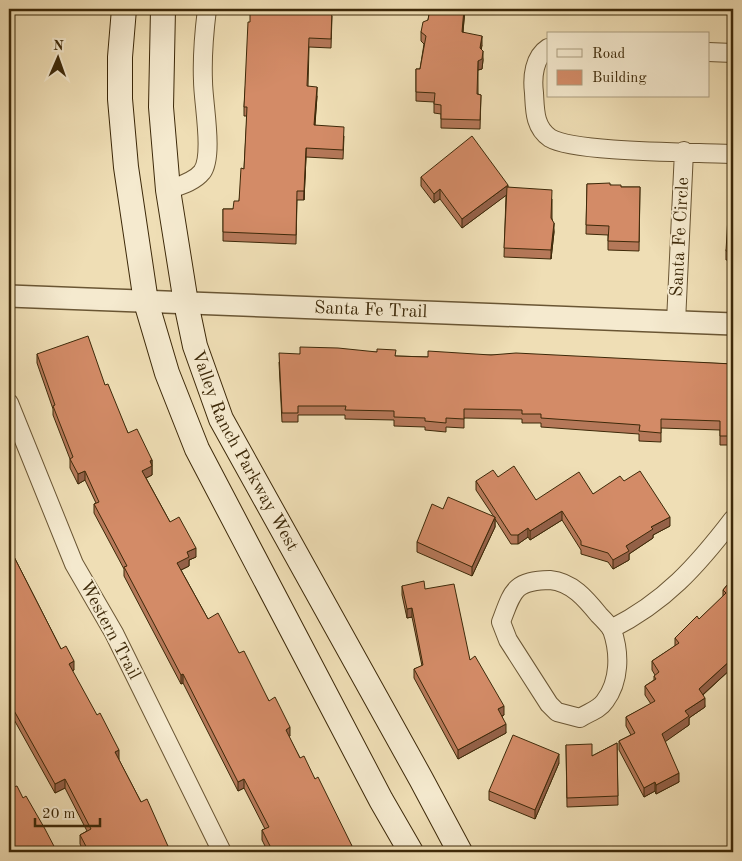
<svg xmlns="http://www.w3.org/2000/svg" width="742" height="861" font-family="'Old Standard TT',serif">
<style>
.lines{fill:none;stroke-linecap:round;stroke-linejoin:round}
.minor-casing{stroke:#6a5634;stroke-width:20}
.tertiary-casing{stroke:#6a5634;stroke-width:24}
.secondary-casing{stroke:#3d2909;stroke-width:26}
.minor{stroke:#f5eacf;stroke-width:18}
.tertiary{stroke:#f5eacf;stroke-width:21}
.secondary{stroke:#f5eacf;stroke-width:24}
.wall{fill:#b57859;stroke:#3d2909}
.shaded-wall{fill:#946148;stroke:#3d2909}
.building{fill:#d38b67;stroke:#3d2909}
.labels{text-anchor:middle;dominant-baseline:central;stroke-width:4;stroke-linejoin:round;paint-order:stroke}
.street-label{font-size:18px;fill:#3d2909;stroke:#f5eacf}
</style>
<rect width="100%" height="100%" fill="#efdeb5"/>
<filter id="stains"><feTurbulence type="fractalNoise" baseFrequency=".004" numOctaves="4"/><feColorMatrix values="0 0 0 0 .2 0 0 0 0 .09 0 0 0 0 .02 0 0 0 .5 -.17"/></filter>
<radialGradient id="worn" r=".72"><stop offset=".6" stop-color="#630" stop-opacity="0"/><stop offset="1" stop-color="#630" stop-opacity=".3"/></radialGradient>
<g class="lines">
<defs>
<path id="minor" d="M548 48C534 57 532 77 534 93 535 109 534 127 550 138 575 153 698 152 733 154
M708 52 733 53
M168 190C179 186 194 182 202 172 214 156 203 102 203 81 202 57 204 33 207 9
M676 322 684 151
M9 403 74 564 114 633 222 852
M550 580C572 582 586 599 599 615 603 619 609 625 612 630 620 653 620 681 605 701 599 710 589 712 580 718L557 712 549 704 508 640 501 622C513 590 514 581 550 580Z
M611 629C665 602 697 566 733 519"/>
<g id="tertiary">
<path id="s1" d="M9 296 733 324"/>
</g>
<g id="secondary">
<path d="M124 9 120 57V99L126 167 146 302 167 373 197 449 381 800 411 852"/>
<path id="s2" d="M163 9 161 107 168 190 186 303 195 346 221 419 421 779 460 852"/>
</g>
</defs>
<use href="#minor" class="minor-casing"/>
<use href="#tertiary" class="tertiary-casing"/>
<use href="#secondary" class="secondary-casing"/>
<use href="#minor" class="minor"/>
<use href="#tertiary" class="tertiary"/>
<use href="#secondary" class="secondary"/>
</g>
<path class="wall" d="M430 9H465L463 32 482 45 481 49 483 60 482 69 478 70V94L481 95 480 129 441 128V114L434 113V102L416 101V69H420L424 44 421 41V32L428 20Z
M332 16 331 48 309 47 308 86 317 96 315 125 344 136 343 159 306 157 304 200H297L296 244 223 241V209H233L239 201 244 169 247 116H244V107L250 22Z
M421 177 508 187 552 199V218L554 232 551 259 504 257 506 195 462 228 440 199 434 203 421 186Z
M587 184 610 185 621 187H640L639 251 608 250V235L586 234Z
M733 216V260H726V251Z
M377 352 396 356 428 357 491 355 733 364V445H720V430L661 428V442L639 441V434L541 427V423H522V419L464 418V428L446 427V432L425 430V427L394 426V420L345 419V415H298V422H282L279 362 300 354Z
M37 354 105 385 128 433 152 460V475L146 478 170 522 196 557 189 560V566L181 570 208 619 239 653 269 701 290 736 289 737 300 758 315 779 355 852H268L262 840V830L265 829 244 788 238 791 183 683 181 684 124 576V569L94 513V504L96 503 85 480 78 484 70 468V459L53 415V409L37 363Z
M498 477 536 500 593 494 624 481 670 526 653 535V538L629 554V560L613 569 608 562 581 554V550L562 520 530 540 528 537 518 544H511L495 519V527L472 576 417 552V542L443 509 494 517 476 490V481Z
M9 547 61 649 74 670 72 671 119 759V760L141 802 171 852H84L80 844V835L87 831 65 788 55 793 12 716 9 718Z
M733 578V667L703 695 705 707 689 718V725L665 741 679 782 656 794 655 791 644 797 619 750V741L631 735 626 726V717L651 704 645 695V686L654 680V676L655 675 652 670V661L675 646V638L699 619 723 597V590Z
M402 586 425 589 504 715 502 716 506 733 458 759 414 678V669L422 666 412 617 407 618 402 595Z
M617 743 618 805 567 807 566 745 592 756Z
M559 763 535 819 489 800V791Z"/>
<path class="shaded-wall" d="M464 9H465L462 41V32Z
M482 36V45L480 57V48Z
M483 51V60L482 69 478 70V61Z
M317 87V96L314 134V125Z
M306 148V157L304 200V191Z
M508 185V194L462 228V219Z
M440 189V199L434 203V194Z
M554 223V232L551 259V250Z
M152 460V475L142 480V471L150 461Z
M85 471V480L78 484V474Z
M562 511V520L530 540V531Z
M495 517V527L472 576V567Z
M670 517V526L653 535V538L629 554V560L613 569V560L626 546 651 527Z
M528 528V537L518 544V535Z
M196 548V557L189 560V566L177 572V563L187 552Z
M412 608V617L407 618V609Z
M733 658V667L699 698V689Z
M74 661V670L69 673V664Z
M183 674V683L181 684V675Z
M705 698V707L689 718V725L662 744V734L685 711Z
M504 706V715L498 718V709Z
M12 707V716L9 718V709Z
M506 724V733L458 759V750Z
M290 727V736L286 739V730Z
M119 750V759L115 762V752Z
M559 754V763L535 819V810Z
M679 773V782L656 794V785Z
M65 779V788L55 793V784Z
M244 779V788L238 791V782Z
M655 782V791L644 797V788Z
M274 847V852H271V848Z"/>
<path class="building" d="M250 9H332L331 39 309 38 307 86 317 87 314 125 344 127 343 150 306 148 304 191H297L296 235 223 232V209H233L234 201H239L241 168 244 169 247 107H244L248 22H250Z
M430 9H464L462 32 482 36 480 48 483 51 482 59 478 61 477 94 481 95 480 120 441 119V105L434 104 435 93 416 92V69H420L426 36 421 32 423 22 428 20Z
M472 136 508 185 462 219 440 189 434 194 421 177Z
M610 183V185H621V187H640L639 242 608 241 609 226 586 225 587 184Z
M507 187 552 190 551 218 554 223 551 250 504 248Z
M728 216H733V251H726Z
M88 336 105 385 108 384 128 433 137 429 152 460 150 461 152 466 142 471 170 522 179 517 196 548 187 552 189 557 177 563 208 619 218 613 239 653 244 651 269 701 275 697 290 727 286 730 300 758 304 756 315 779 318 777 355 852H276L274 847 271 848 262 830 269 827 244 779 238 782 183 674 181 675 124 567 127 566 94 504 99 502 85 471 78 474 70 459 73 457 53 406 55 405 37 354Z
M300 347 338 348 377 352V349L396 350 395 356 428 357V351L491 355 516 353 733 364V436H720V421L661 419V433L639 431 640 425 541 418V414H522V410L464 409V419L446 418V423L425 421V418L394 417V411L345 410 346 406H298V413H282L279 353 300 354Z
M514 466 536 500 579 472 593 494 620 476 624 481 640 471 670 517 651 527 653 529 626 546 629 551 613 560 608 553 581 545V541L562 511 530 531 528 528 518 535H511L476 481 493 470 498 477Z
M448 497 495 517 472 567 417 542 432 504 443 509Z
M9 547 61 649 66 646 74 661 69 664 97 715 100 713 119 750 115 752 141 802 147 799 167 844 171 852H89L80 835 91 829 65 779 55 784 12 707 9 709Z
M733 578V658L699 689 705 698 685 711 689 716 662 734 679 773 656 785 655 782 644 788 619 741 635 733 626 717 655 701 645 686 656 679 654 676 659 672 652 661 679 643 675 638 697 616 699 619 726 593 723 590Z
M424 581 425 589 454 584 470 660 475 656 504 706 498 709 506 724 458 750 414 669 423 665 412 608 407 609 402 586Z
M513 735 559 754 535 810 489 791Z
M617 743 618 796 567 798 566 745 592 744V756Z
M9 781H10L13 787 17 786 23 798 26 796 45 829 57 852H9Z"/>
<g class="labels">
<g class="street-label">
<text transform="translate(680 237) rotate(-87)">Santa Fe Circle</text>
<text stroke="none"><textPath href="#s1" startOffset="362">Santa Fe Trail</textPath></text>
<text stroke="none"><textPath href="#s2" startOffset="456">Valley Ranch Parkway West</textPath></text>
<text transform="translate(110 630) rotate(62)">Western Trail</text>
</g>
</g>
<rect width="742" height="861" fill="none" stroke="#efdeb5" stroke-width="30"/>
<rect x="10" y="10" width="722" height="841" fill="none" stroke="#3d2909" stroke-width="2.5"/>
<rect x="15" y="15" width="712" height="831" fill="none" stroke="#3d2909"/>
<rect x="547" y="32" width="162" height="65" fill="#f5eacf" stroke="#ab9d80"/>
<rect x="557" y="49" width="25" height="8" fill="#f5eacf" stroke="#ab9d80"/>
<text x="592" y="58" font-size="15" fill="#3d2909">Road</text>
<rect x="557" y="70" width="25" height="15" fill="#d38b67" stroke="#ab9d80"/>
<text x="592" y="82" font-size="15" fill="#3d2909">Building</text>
<g transform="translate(58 58) rotate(2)" stroke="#f5eacf" stroke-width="4" paint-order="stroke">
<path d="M0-4L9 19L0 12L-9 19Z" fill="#3d2909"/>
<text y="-8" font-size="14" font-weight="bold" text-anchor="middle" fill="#3d2909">N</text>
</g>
<path d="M35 818v8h65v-8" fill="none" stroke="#3d2909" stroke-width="2.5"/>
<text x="42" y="818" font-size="15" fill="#3d2909" stroke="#f5eacf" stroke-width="4" paint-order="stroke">20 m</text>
<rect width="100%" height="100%" filter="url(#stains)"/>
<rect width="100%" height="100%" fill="url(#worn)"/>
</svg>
